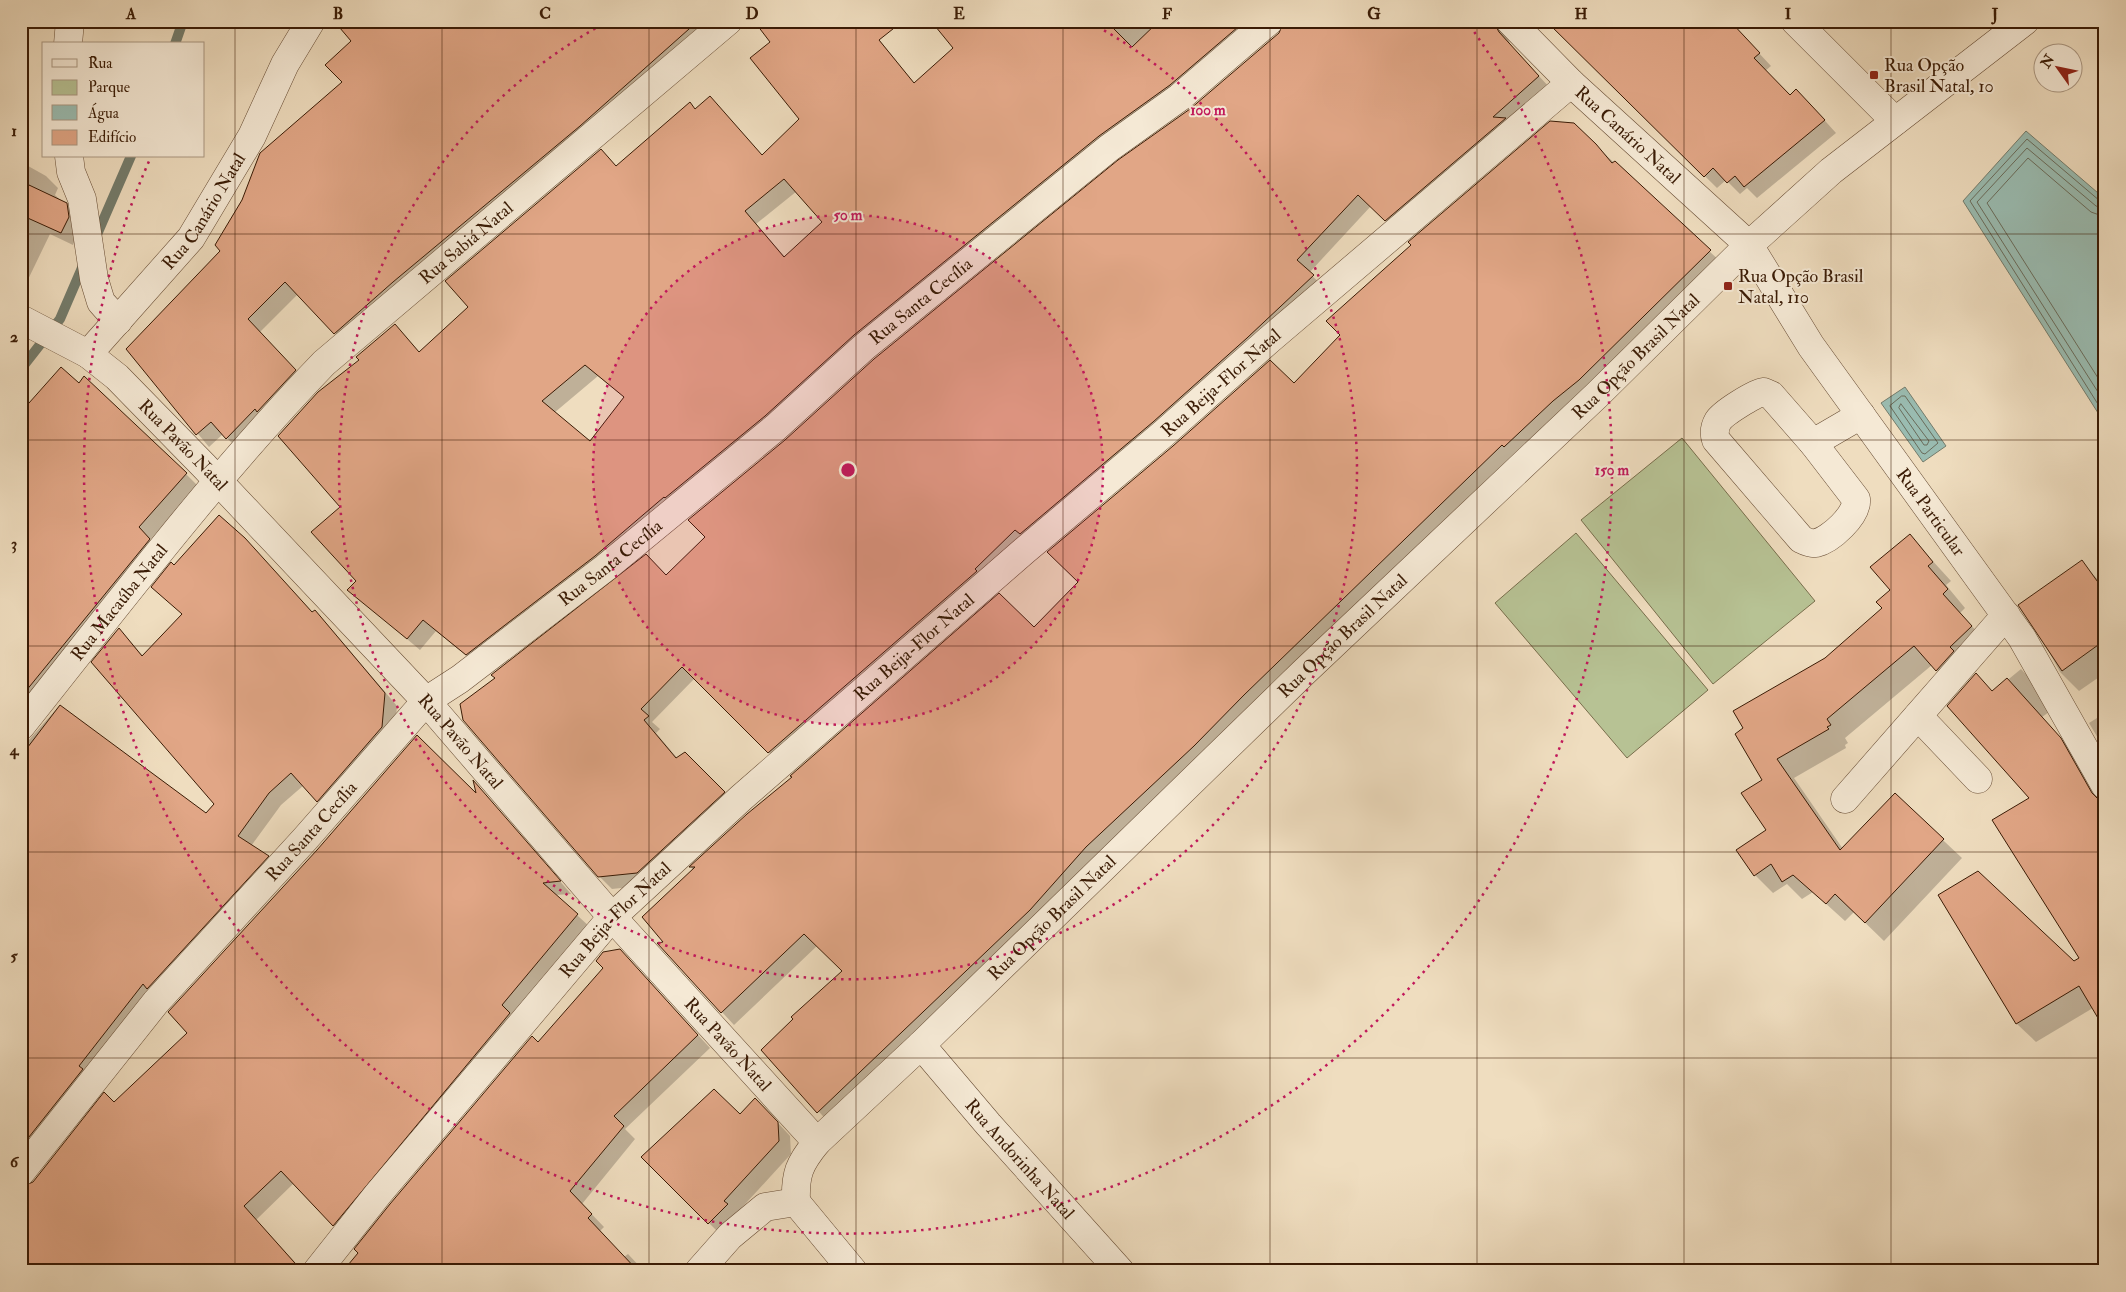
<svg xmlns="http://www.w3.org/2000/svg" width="2126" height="1292" font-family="'IM FELL Double Pica',serif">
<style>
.green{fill:#b7c294;stroke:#786e4c}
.water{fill:#9abcb1;stroke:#747c6c}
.shadow{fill:#0003;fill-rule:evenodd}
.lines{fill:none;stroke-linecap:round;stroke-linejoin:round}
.shore{stroke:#6a6c5b;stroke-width:1}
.stream{stroke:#747c6c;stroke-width:10}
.building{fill:#e1a686;stroke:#3a1b05;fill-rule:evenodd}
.minor-casing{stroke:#674c34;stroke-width:29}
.minor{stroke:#f5e9d5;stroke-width:28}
.grid{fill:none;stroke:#3a1b05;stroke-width:1;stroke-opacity:0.55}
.ring{fill:none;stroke:#c2185b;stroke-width:2.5;stroke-dasharray:2.5 5}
.poi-dot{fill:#8f2418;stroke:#f5e9d5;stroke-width:2}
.labels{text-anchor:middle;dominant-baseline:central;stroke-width:4;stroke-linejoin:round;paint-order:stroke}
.poi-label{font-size:18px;fill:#3a1b05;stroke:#f5e9d5;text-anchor:start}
.street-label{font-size:18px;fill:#3a1b05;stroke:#f5e9d5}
.centre{fill:#c2185b;stroke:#f5e9d5;stroke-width:2.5}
.ring-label{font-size:15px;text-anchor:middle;font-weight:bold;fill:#c2185b;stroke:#f5e9d5;stroke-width:4;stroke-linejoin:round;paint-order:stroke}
.neatline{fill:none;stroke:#3a1b05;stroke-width:2}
.grid-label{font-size:16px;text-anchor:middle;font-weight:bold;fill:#3a1b05}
</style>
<rect width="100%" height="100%" fill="#efddbf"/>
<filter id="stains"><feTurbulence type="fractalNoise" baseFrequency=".004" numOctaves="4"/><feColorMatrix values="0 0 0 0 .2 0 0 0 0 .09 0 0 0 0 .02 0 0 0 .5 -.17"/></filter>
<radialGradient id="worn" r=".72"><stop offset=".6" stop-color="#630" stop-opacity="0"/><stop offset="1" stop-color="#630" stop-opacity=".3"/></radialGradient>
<path class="green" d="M1682 438 1815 601 1713 684 1581 520Z
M1576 533 1708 690 1627 758 1495 603Z"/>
<path class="water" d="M2026 131 2105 199V414L2100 416 1963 201Z
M1905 387 1946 446 1923 462 1881 403Z"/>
<path class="shadow" d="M335 21H725L347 345 298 294 260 332 308 383 239 450 223 434 209 447 127 349 222 251 344 83 353 41Z
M864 21 915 84 955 48 932 21H1271L479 666 436 631 420 650 349 590 358 581 342 507 361 360 395 325 420 353 616 167 696 110 710 97 763 156 801 120 772 42ZM797 191 824 222 785 257 756 224ZM598 376 625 398 590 442 554 413Z
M1285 21H1494L1507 37 1511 46 1551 89 1398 232 1371 206 1309 273 1325 288 781 765 695 678 652 722 660 729 656 733 678 759 685 754 736 805 649 885 612 889 599 876 666 576 1191 110 1280 34Z
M1547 21H1729L1771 66 1765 71 1790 97 1809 103 1836 133 1757 198 1747 188 1740 194 1726 180 1717 188Z
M1595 145 1723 264 831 1125 763 1050 844 972 818 945 734 1025 659 944 665 943 693 870 691 867 748 815 1034 629 1294 384Z
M21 162 46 176 58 188 55 195 79 217 80 229 73 245 50 234 21 294Z
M21 413 186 474 198 486 150 540 161 552 21 728Z
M1909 535 1951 581 1946 585 1965 608 1960 613 1989 645 1955 689 1932 665 1845 738 1848 743 1845 745 1846 748 1794 778 1843 849 1895 795 1962 858 1884 941 1854 912 1845 921 1813 892 1802 899 1787 884 1773 893 1755 875 1767 830 1763 780 1826 659 1883 608 1892 590Z
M244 538 313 613 315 611 327 624 397 706 394 740 330 813 304 785 281 805 251 846 268 857 280 869 21 1174V742L28 741 59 706 207 815 216 804 119 629 144 657 183 615 175 567Z
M2081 562 2105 587V673L2079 691 2060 672 2037 630Z
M2021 669 2039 688 2052 710 2042 717 2079 759 2105 802 2093 1008 2036 1042 2017 1024 1940 895 2074 963 2081 958 2031 798 1993 692Z
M2105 713V750L2089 723Z
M475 783 571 894 555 895 590 927 346 1237 294 1183 256 1220 303 1271H21L28 1187 114 1104 478 797Z
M632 963 710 1048 625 1129 635 1139 582 1204 604 1227 600 1231 624 1257 628 1254 644 1271H344L538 1044Z
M768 1112 790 1136 791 1154 736 1214 722 1236 643 1157 740 1116Z"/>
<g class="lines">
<path class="shore" d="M2105 203 2100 201 2027 139 1970 201 2101 409 2105 410
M2105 209 2096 206 2027 148 1977 202 2105 403
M2105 217 2091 212 2028 158 1987 203 2105 389
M1902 396H1905L1938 443 1925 454 1922 453 1890 406Z
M1901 404 1929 441 1927 445H1924L1899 408Z"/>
<path class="stream" d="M2100 21 2105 26
M175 44 183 21
M95 239 131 156
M21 369 60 319 85 261"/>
</g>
<path class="building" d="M334 21H698L580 126 393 282 334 334 285 282 248 319 296 370 257 412 255 409 226 439 211 422 196 435 126 349 220 251 215 245 242 200 260 153 342 82 325 65 351 41Z
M754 21H903L879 40 914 83 953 48 931 21H1106L1132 47 1159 21H1245L1170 85 1099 136 854 335 765 416 665 498 664 497 595 556 466 655 423 620 407 639 347 590 356 581 311 532 340 507 278 436 318 392 359 360 356 357 395 324 419 352 468 307 445 281 601 149 616 166 690 102 695 109 710 96 762 155 799 119 750 58 770 42ZM784 179 822 222 784 257 745 211ZM585 365 624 397 590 441 542 401Z
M1284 21H1493L1499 32 1539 76 1493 117 1506 118 1385 221 1358 195 1297 260 1314 275 1247 338 1153 422 1020 534 1015 530 975 569 977 571 768 753 682 667 641 709 649 716 644 720 676 758 685 752 725 792 637 873 598 877 463 720 460 704 495 678 491 675 646 554 666 575 705 537 688 520 785 440 874 359 1118 160 1190 109 1279 33Z
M1546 21H1730L1760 53 1754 58 1790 95 1796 89 1825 120 1744 187 1735 176 1727 183 1713 168 1704 177Z
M1550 121 1574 123 1596 144 1612 163 1615 161 1711 250 1579 380 1553 401 1504 447 1502 445 1244 695 1194 746 1086 847 1030 910 817 1113 761 1050 793 1019 791 1017 842 971 804 934 721 1013 657 943 663 942 642 917 695 867H689L747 814 792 777 790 776 999 593 1034 627 1078 582 1047 552 1173 446 1270 360 1294 383 1340 335 1326 321 1411 245 1408 242Z
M29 185 67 203 69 217 61 233 21 215V201Z
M61 367 79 383 84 376 187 473 139 527 150 539 21 697V412Z
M219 515 245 538 312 612 315 610 385 693 382 727 317 802 291 773 269 793 238 836 269 856 147 989 143 984 79 1066 83 1069 21 1147V756L60 705 206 813 214 804 91 662 119 628 142 656 182 614 151 587 171 562 174 565Z
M1910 534 1933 562 1928 566 1948 589 1943 594 1972 626 1950 647 1954 651 1936 671 1914 646 1827 719 1831 725 1827 727 1829 729 1777 759 1840 850 1895 793 1944 839 1865 923 1835 894 1826 904 1793 875 1782 882 1771 864 1754 876 1736 850 1766 830 1741 793 1762 780 1735 734 1743 728 1733 711 1825 658 1882 608 1876 602 1890 590 1870 567Z
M2082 560 2105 592V640L2062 671 2018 605Z
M1976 673 1992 691 2007 678 2061 738 2092 793 2098 799 2105 801V1030L2079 986 2016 1024 1938 895 1978 871 2074 961 2079 958 1992 820 2029 798 1947 706Z
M417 735 476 793 473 780 561 881 543 883 578 914 502 1005 510 1013 333 1226 281 1171 244 1206 302 1271H21V1187L33 1182 104 1092 114 1102 187 1033 168 1012 317 850Z
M620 949 698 1035 614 1116 624 1126 570 1191 592 1214 588 1218 638 1271H343L358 1253 354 1249 390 1204 532 1036 538 1042 603 968 596 961 603 952Z
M714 1089 740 1114 755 1098 778 1122 779 1141 724 1201 728 1204 708 1224 641 1157Z"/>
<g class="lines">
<defs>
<g id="minor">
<path id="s1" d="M1510 21 1571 83 1749 245 1811 346 2022 638 2105 785"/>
<path d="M1795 21 1895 121"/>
<path d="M68 44 70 21"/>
<path d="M69 156 71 172 82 199 94 279 101 302 118 321"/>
<path id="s2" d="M21 319 88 354 191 238 252 136 285 64 311 21"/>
<path id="s3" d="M88 354 117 377 204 466 426 701 612 917 817 1142"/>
<path d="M1764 392 1771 395 1813 443 1856 499C1858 515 1830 540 1816 543 1810 544 1805 541 1801 539L1716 440C1714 434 1714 428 1718 421 1723 413 1755 393 1764 392Z"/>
<path d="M1813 443 1861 415"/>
<path d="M1918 716 1978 779"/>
<path id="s4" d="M21 726C119 603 215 476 324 363L728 21"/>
<path d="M1845 799 2006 615"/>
<path id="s5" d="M921 1045 988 1124 1120 1271"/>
<path id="s6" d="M21 1172 156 1002 305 839 426 701 460 679 605 568 775 428 864 347 1109 148 1180 97 1269 21"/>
<path d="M796 1202 853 1271"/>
<path id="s7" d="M317 1271 378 1194 612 917 741 798 1024 551 1163 434 1269 340 1571 83"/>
<path id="s8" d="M699 1271 730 1236 765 1207 796 1202C795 1174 799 1164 817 1142L921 1045 1303 673 1597 395 1749 245 1831 171 2025 21"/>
</g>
</defs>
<use href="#minor" class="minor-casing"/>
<use href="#minor" class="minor"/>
</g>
<path class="grid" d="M235 21V1271M442 21V1271M649 21V1271M856 21V1271M1063 21V1271M1270 21V1271M1477 21V1271M1684 21V1271M1891 21V1271M21 234H2105M21 440H2105M21 646H2105M21 852H2105M21 1058H2105"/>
<circle cx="848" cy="470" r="255" fill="#c2185b" fill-opacity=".12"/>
<g class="ring">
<circle cx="848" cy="470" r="255"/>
<path d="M1091 23A509 509 0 1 1 605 23"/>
<path d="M1470 26A764 764 0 1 1 150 159"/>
</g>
<g class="poi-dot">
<rect x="1869" y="70" width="10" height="10" rx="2.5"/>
<rect x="1723" y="281" width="10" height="10" rx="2.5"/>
</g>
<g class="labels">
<g class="poi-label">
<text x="1884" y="65">Rua Opção<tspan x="1884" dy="21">Brasil Natal, 10</tspan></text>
<text x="1738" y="276">Rua Opção Brasil<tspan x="1738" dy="21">Natal, 110</tspan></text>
</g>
<g class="street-label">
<text stroke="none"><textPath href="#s1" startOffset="164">Rua Canário Natal</textPath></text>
<text stroke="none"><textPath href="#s2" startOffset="260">Rua Canário Natal</textPath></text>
<text stroke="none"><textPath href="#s4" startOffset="659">Rua Sabiá Natal</textPath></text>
<text stroke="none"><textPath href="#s6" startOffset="1258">Rua Santa Cecília</textPath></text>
<text stroke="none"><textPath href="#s8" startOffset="1324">Rua Opção Brasil Natal</textPath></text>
<text stroke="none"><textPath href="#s7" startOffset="1271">Rua Beija-Flor Natal</textPath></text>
<text stroke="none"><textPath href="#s3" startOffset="132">Rua Pavão Natal</textPath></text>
<text stroke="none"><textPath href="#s1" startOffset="651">Rua Particular</textPath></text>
<text stroke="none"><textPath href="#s6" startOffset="852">Rua Santa Cecília</textPath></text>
<text stroke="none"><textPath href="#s4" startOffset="158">Rua Macaúba Natal</textPath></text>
<text stroke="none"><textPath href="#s8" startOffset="919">Rua Opção Brasil Natal</textPath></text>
<text stroke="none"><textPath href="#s7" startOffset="866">Rua Beija-Flor Natal</textPath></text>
<text stroke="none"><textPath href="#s3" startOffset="538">Rua Pavão Natal</textPath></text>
<text stroke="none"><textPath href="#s6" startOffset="448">Rua Santa Cecília</textPath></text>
<text stroke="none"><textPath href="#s8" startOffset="514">Rua Opção Brasil Natal</textPath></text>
<text stroke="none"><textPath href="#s7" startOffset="461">Rua Beija-Flor Natal</textPath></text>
<text stroke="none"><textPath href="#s3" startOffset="942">Rua Pavão Natal</textPath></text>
<text stroke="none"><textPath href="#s5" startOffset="151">Rua Andorinha Natal</textPath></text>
</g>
</g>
<circle cx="848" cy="470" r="8" class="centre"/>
<g class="ring-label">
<text x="1208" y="115">100 m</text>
<text x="848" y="220">50 m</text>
<text x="1612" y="475">150 m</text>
</g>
<rect width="2126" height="1292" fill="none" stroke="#efddbf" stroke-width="55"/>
<rect x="42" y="42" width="162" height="115" fill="#f5e9d5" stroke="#aa9782"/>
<rect x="52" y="59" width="25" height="8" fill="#f5e9d5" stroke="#aa9782"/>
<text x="88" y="68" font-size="15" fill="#3a1b05">Rua</text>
<rect x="52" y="80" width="25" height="15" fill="#b7c294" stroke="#aa9782"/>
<text x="88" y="92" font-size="15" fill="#3a1b05">Parque</text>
<rect x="52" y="105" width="25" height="15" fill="#9abcb1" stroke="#aa9782"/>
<text x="88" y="118" font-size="15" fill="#3a1b05">Água</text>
<rect x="52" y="130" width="25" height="15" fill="#e1a686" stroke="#aa9782"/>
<text x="88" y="142" font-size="15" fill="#3a1b05">Edifício</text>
<g transform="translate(2058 68) rotate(303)"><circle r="24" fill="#f5e9d5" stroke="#aa9782"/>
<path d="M0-4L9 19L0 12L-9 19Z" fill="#8f2418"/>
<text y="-8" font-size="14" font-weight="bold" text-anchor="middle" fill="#3a1b05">N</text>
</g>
<rect x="28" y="28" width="2070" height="1236" class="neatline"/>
<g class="grid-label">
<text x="131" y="19">A</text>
<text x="338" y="19">B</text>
<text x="545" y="19">C</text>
<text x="752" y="19">D</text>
<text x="959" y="19">E</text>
<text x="1167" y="19">F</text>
<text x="1374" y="19">G</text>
<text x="1581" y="19">H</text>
<text x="1788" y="19">I</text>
<text x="1995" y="19">J</text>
<text x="14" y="136">1</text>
<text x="14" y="342">2</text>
<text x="14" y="549">3</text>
<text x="14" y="755">4</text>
<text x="14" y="961">5</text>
<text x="14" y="1167">6</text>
</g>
<rect width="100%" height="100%" filter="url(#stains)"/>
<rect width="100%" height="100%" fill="url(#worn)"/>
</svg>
